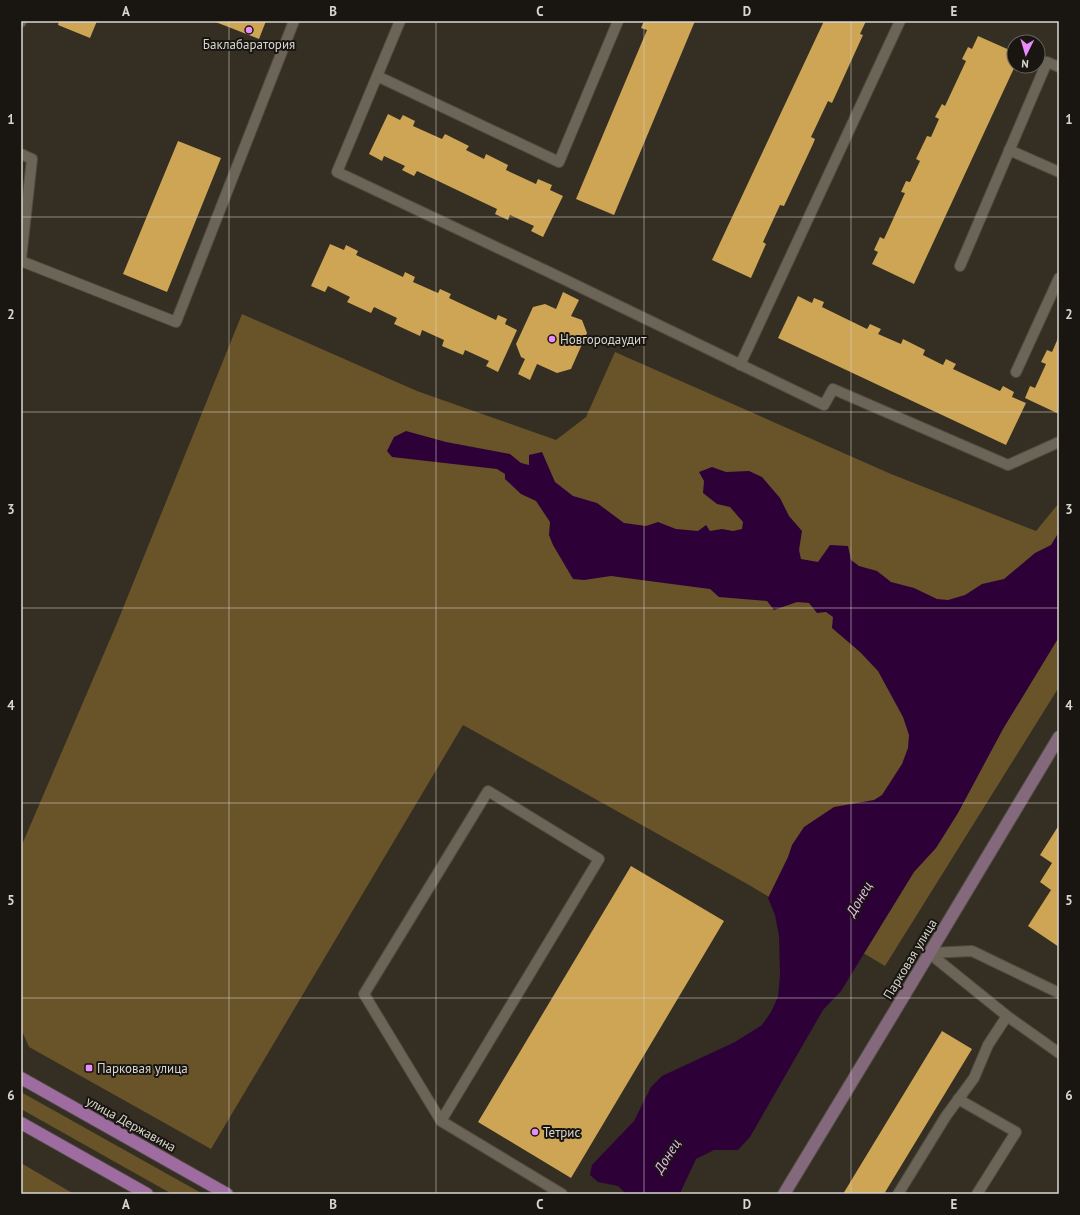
<svg xmlns="http://www.w3.org/2000/svg" width="1080" height="1215" font-family="'PT Sans',sans-serif">
<style>
.green{fill:#695328}
.water{fill:#2e0038}
.building{fill:#cda554}
.lines{fill:none;stroke-linecap:round;stroke-linejoin:round}
.lane-casing{stroke:#504c42;stroke-width:12}
.secondary-casing{stroke:#504c42;stroke-width:14}
.primary-casing{stroke:#504c42;stroke-width:14}
.lane{stroke:#6b6457;stroke-width:10}
.secondary{stroke:#84687c;stroke-width:12}
.primary{stroke:#9e6ca0;stroke-width:12}
.grid{fill:none;stroke:#dad6cf;stroke-width:1;stroke-opacity:0.55}
.poi-dot{fill:#e98dfe;stroke:#191611;stroke-width:1.5}
.labels{text-anchor:middle;dominant-baseline:central;stroke-width:4;stroke-linejoin:round;paint-order:stroke}
.poi-label{font-size:13px;fill:#dad6cf;stroke:#191611;text-anchor:start}
.street-label{font-size:13px;fill:#dad6cf;stroke:#191611}
.water-label{font-size:14px;font-style:italic;fill:#eeb5fa;stroke:#191611}
.neatline{fill:none;stroke:#dad6cf;stroke-width:1.5}
.grid-label{font-size:13px;text-anchor:middle;font-weight:bold;fill:#dad6cf}
</style>
<rect width="100%" height="100%" fill="#342e23"/>
<path class="green" d="M242 314 417 391 556 440 586 417 615 352 891 474 1036 531 1059 503V687L885 966 749 885 463 725 211 1149 29 1047 21 1029V847L117 623Z
M21 1092 203 1194H172L21 1109Z
M21 1163 74 1194H21Z"/>
<path class="water" d="M406 431 446 442 510 454 521 463 529 465V455L542 452 555 482 573 496 597 503 624 523 646 526 658 522 676 529 698 531 706 525 710 531 722 529 733 531 742 529 743 522 730 507 717 504 703 493 704 481 699 472 712 467 726 472 749 471 762 477 780 498 789 516 802 531 799 550 801 559 818 562 830 545 848 546 851 560 859 566 877 571 891 582 914 588 937 599 948 600 965 595 982 584 1004 579 1035 553 1051 545 1059 532V637L1003 729 958 813 936 848 914 872 841 991 823 1010 750 1137 738 1150H714L696 1159 681 1191V1194H626L618 1186 598 1182 590 1175 592 1165 634 1121 651 1087 662 1076 735 1042 762 1025 771 1012 778 997 780 975 779 936 775 915 768 898 788 857 792 845 804 827 834 807 874 800 882 795 902 764 908 748 909 735 903 717 878 671 860 652 832 628 833 617 826 612 817 613 809 603 797 602 774 610 767 601 719 597 710 589 611 576 584 580 573 579 553 545 549 535 550 522 536 501 521 494 505 479V474L497 469 392 457 387 451 394 437Z"/>
<path class="building" d="M59 21H97L90 38 58 25Z
M213 21H266L259 39Z
M644 21H695L614 215 576 199 647 30 641 28Z
M824 21H866L860 34 863 35 832 103 828 101 811 137 815 139 813 144 784 206 780 205 763 242 766 244 751 278 712 260Z
M978 36 1014 52 1015 66 914 284 872 264 878 252 874 250 880 237 884 239 905 193 901 192 906 181 910 182 920 161 916 159 927 136 931 137 939 119 935 117 942 104 945 106 966 61 962 59 968 47 972 49Z
M388 114 400 120 403 115 415 121 413 126 442 139 445 134 469 146 466 150 484 159 486 154 508 165 506 170 536 184 538 179 552 185 550 190 563 196 543 237 531 231 534 226 510 215 508 220 495 214 497 209 478 200 417 171 414 176 402 170 405 166 384 156 382 161 369 154Z
M178 141 221 158 167 292 123 274Z
M330 244 344 250 346 245 358 251 356 255 403 277 405 272 415 277 413 282 438 293 440 289 451 294 449 298 496 320 498 315 507 319 505 324 517 330 498 372 486 366 489 361 465 350 463 355 442 346 444 340 422 330 420 336 394 324 397 318 374 307 371 313 347 302 350 297 328 286 325 292 311 286Z
M563 292 579 300 571 316 582 320 587 333 571 369 557 373 537 364 530 380 518 374 525 359 521 357 516 344 533 307 545 304 556 309Z
M798 296 812 303 814 298 824 302 822 307 867 329 870 324 881 329 878 334 901 344 903 339 925 350 923 355 943 365 946 359 956 364 953 369 1000 391 1003 386 1014 392 1012 397 1026 403 1006 445 778 338Z
M1059 336V414L1025 398 1030 386 1035 388 1046 364 1041 362 1047 350 1052 352Z
M1059 825V947L1028 926 1051 890 1040 882 1052 863 1040 855Z
M631 866 724 921 571 1178 478 1122Z
M942 1031 972 1049 884 1194H843Z"/>
<g class="lines">
<defs>
<path id="lane" d="M400 21 337 172 553 274 824 405 833 389 1008 465 1059 442
M21 22V21
M377 76 559 162 618 21
M1009 150 1059 172
M21 154 32 159 21 259
M21 261 176 322 294 21
M960 266 1047 62 1059 67
M740 365 900 21
M1016 372 1059 278
M929 953 1007 1016 1059 1053
M929 953 972 951 1059 993
M958 1099 1016 1132 977 1194
M441 1121 599 859 488 791 364 994 441 1121 562 1194
M898 1194 946 1116 974 1078 988 1045 1007 1016"/>
<path id="secondary" d="M784 1194 902 999 1059 737"/>
<path id="primary" d="M21 1078 227 1194
M21 1123 147 1194"/>
</defs>
<use href="#lane" class="lane-casing"/>
<use href="#secondary" class="secondary-casing"/>
<use href="#primary" class="primary-casing"/>
<use href="#lane" class="lane"/>
<use href="#secondary" class="secondary"/>
<use href="#primary" class="primary"/>
</g>
<path class="grid" d="M229 21V1194M436 21V1194M644 21V1194M851 21V1194M21 217H1059M21 412H1059M21 608H1059M21 803H1059M21 998H1059"/>
<g class="poi-dot">
<circle cx="249" cy="30" r="4"/>
<circle cx="552" cy="339" r="4"/>
<rect x="85" y="1064" width="8" height="8" rx="2"/>
<circle cx="535" cy="1132" r="4"/>
</g>
<g class="labels">
<g class="poi-label">
<text x="249" y="44" text-anchor="middle">Баклабаратория</text>
<text x="560" y="339">Новгородаудит</text>
<text x="97" y="1068">Парковая улица</text>
<text x="543" y="1132">Тетрис</text>
</g>
<g class="street-label">
<text transform="translate(910 959) rotate(-59)">Парковая улица</text>
<text transform="translate(131 1124) rotate(29)">улица Державина</text>
</g>
<g class="water-label">
<text transform="translate(859 899) rotate(-60)">Донец</text>
<text transform="translate(667 1156) rotate(-58)">Донец</text>
</g>
</g>
<rect width="1080" height="1215" fill="none" stroke="#191611" stroke-width="44"/>
<g transform="translate(1026 54) rotate(185)"><circle r="19" fill="#191611" stroke="#66635d"/>
<path d="M0-3L7 15L0 10L-7 15Z" fill="#e98dfe"/>
<text y="-6" font-size="11" font-weight="bold" text-anchor="middle" fill="#dad6cf">N</text>
</g>
<rect x="22" y="22" width="1036" height="1171" class="neatline"/>
<g class="grid-label">
<text x="126" y="16">A</text>
<text x="333" y="16">B</text>
<text x="540" y="16">C</text>
<text x="747" y="16">D</text>
<text x="954" y="16">E</text>
<text x="11" y="124">1</text>
<text x="1069" y="124">1</text>
<text x="11" y="319">2</text>
<text x="1069" y="319">2</text>
<text x="11" y="514">3</text>
<text x="1069" y="514">3</text>
<text x="11" y="710">4</text>
<text x="1069" y="710">4</text>
<text x="11" y="905">5</text>
<text x="1069" y="905">5</text>
<text x="11" y="1100">6</text>
<text x="1069" y="1100">6</text>
<text x="126" y="1209">A</text>
<text x="333" y="1209">B</text>
<text x="540" y="1209">C</text>
<text x="747" y="1209">D</text>
<text x="954" y="1209">E</text>
</g>
</svg>
